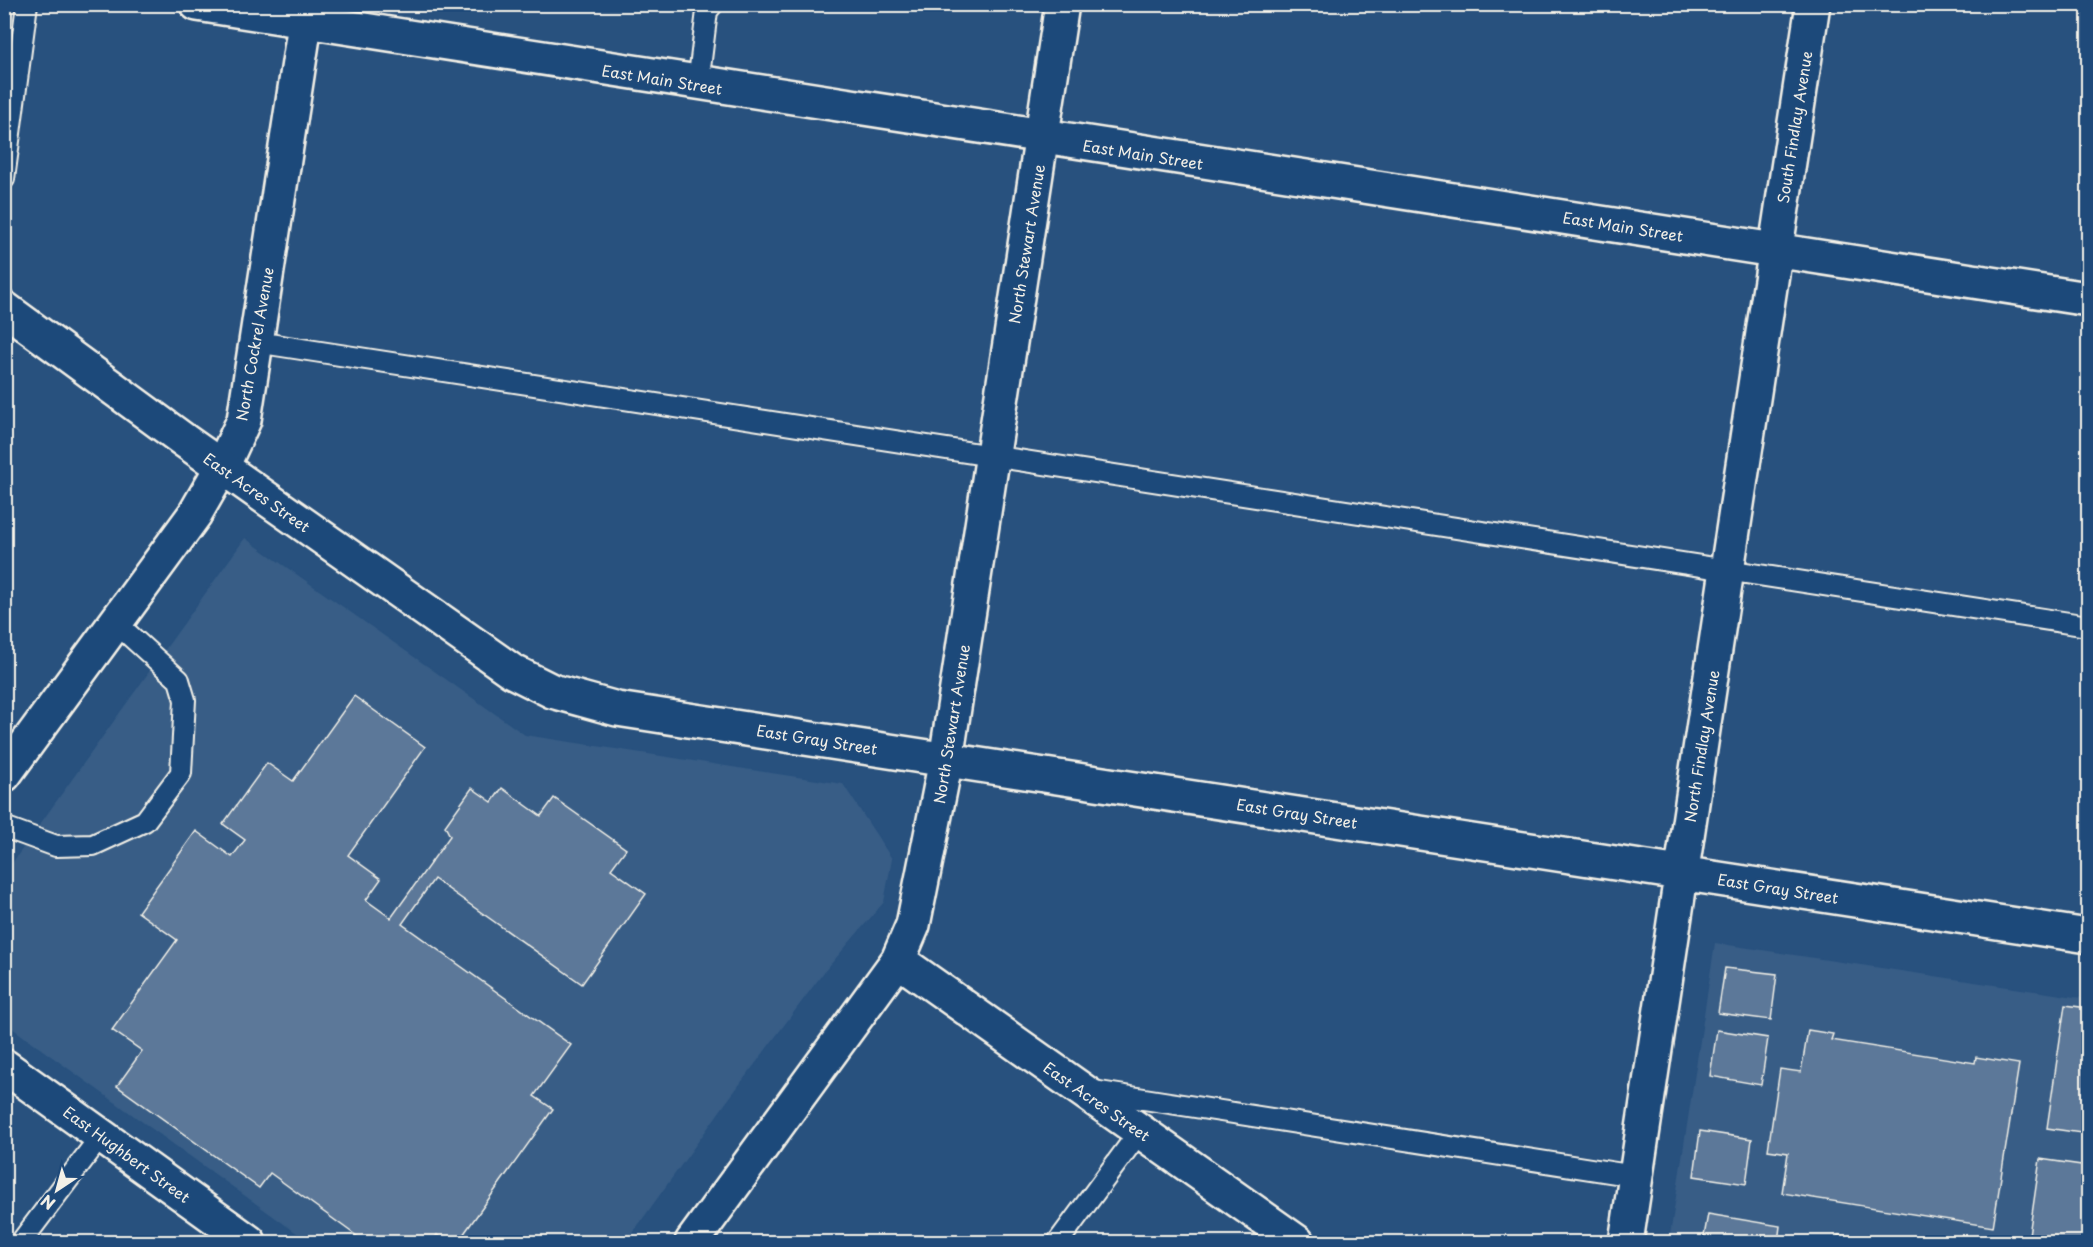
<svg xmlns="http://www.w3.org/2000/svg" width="2093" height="1247" font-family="'Playpen Sans',sans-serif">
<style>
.built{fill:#375d86}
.building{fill:#5b7899;stroke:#f4f1e8;stroke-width:1.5}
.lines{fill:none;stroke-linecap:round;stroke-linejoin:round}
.service-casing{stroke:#f4f1e8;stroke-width:24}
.minor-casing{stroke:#f4f1e8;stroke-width:38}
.tertiary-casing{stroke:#f4f1e8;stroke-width:38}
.service{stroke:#1f4a7a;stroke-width:20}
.minor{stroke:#1f4a7a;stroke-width:33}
.tertiary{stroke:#1f4a7a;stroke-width:33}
.labels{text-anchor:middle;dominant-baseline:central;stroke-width:4.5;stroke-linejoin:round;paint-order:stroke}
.street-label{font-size:15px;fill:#f4f1e8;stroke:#1f4a7a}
</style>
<rect width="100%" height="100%" fill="#28517e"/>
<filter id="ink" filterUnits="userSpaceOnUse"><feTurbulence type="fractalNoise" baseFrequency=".0167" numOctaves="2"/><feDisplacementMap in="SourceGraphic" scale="12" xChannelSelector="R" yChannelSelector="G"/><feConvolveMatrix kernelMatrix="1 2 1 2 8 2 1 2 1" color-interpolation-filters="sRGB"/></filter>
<g filter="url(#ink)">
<path class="built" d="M245 538 525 735 843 784 892 859 884 902 824 972 725 1104 626 1242H309L5 1023V873Z
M1715 943 2088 999V1242H1669Z"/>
<path class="building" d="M354 696 425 747 348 855 381 879 366 900 391 918 450 836 445 826 472 788 492 802 502 788 541 816 554 798 626 849 611 869 646 894 582 984 434 879 402 924 571 1045 534 1096 553 1109 458 1242H447L437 1235 431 1242H365L270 1173 259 1188 117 1086 142 1051 112 1030 177 940 138 912 196 831 232 857 245 840 223 824 267 763 293 781Z
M1725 968 1777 974 1771 1020 1718 1013Z
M2065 1005 2088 1008V1134L2047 1128Z
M1717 1030 1768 1038 1761 1085 1710 1076Z
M1808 1030 1833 1034 1831 1040 1975 1063 1976 1057 2019 1064 1993 1227 1782 1193 1788 1153 1768 1150 1780 1069 1801 1072Z
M1700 1131 1752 1139 1746 1184 1694 1176Z
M2040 1159 2088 1166V1242H2028Z
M1708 1214 1780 1226 1778 1242H1703Z
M1838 1235 1884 1242H1837Z"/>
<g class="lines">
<defs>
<path id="service" d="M698 84 707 11 713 4
M4 179 27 4
M256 342 2088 626
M4 827 56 846 93 845 145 821 181 773 185 700 179 680 116 623
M1093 1091 1635 1176
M21 1242 101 1136
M1058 1242 1140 1131"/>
<path id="minor" d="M1727 570 1813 4
M4 775 195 514 222 467 244 420 308 4
M898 960 1297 1242
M4 1066 249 1242
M692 1242 898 960 913 925 946 760 1062 4"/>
<path id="tertiary" d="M197 4C827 108 1459 198 2088 299
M4 308 185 441 512 671 552 691 617 709 2088 936
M1626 1242 1727 570"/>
</defs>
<use href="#service" class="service-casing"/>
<use href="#minor" class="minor-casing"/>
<use href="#tertiary" class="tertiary-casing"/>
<use href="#service" class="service"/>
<use href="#minor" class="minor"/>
<use href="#tertiary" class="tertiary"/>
</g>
</g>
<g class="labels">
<g class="street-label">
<text transform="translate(662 79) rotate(9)">East Main Street</text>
<text transform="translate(1794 127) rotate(-81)">South Findlay Avenue</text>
<text transform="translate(1143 154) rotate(9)">East Main Street</text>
<text transform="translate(1623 226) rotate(9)">East Main Street</text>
<text transform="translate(1026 244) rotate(-81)">North Stewart Avenue</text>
<text transform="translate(254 344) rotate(-80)">North Cockrel Avenue</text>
<text transform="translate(257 492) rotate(35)">East Acres Street</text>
<text transform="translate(951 724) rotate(-81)">North Stewart Avenue</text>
<text transform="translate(817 739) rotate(9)">East Gray Street</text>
<text transform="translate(1701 746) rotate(-81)">North Findlay Avenue</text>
<text transform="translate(1297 813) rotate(9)">East Gray Street</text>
<text transform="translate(1778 888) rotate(9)">East Gray Street</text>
<text transform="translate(1097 1101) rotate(35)">East Acres Street</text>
<text transform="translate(127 1154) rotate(36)">East Hughbert Street</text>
</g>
</g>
<rect width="2093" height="1247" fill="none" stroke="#1f4a7a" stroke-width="24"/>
<rect x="12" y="12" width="2069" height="1223" fill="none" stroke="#f4f1e8" stroke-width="2" filter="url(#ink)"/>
<g transform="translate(57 1190) rotate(216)" stroke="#1f4a7a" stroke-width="4.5" paint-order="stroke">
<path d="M0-4.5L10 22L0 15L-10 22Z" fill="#f4f1e8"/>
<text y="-9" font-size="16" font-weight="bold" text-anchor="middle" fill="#f4f1e8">N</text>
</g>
</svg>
